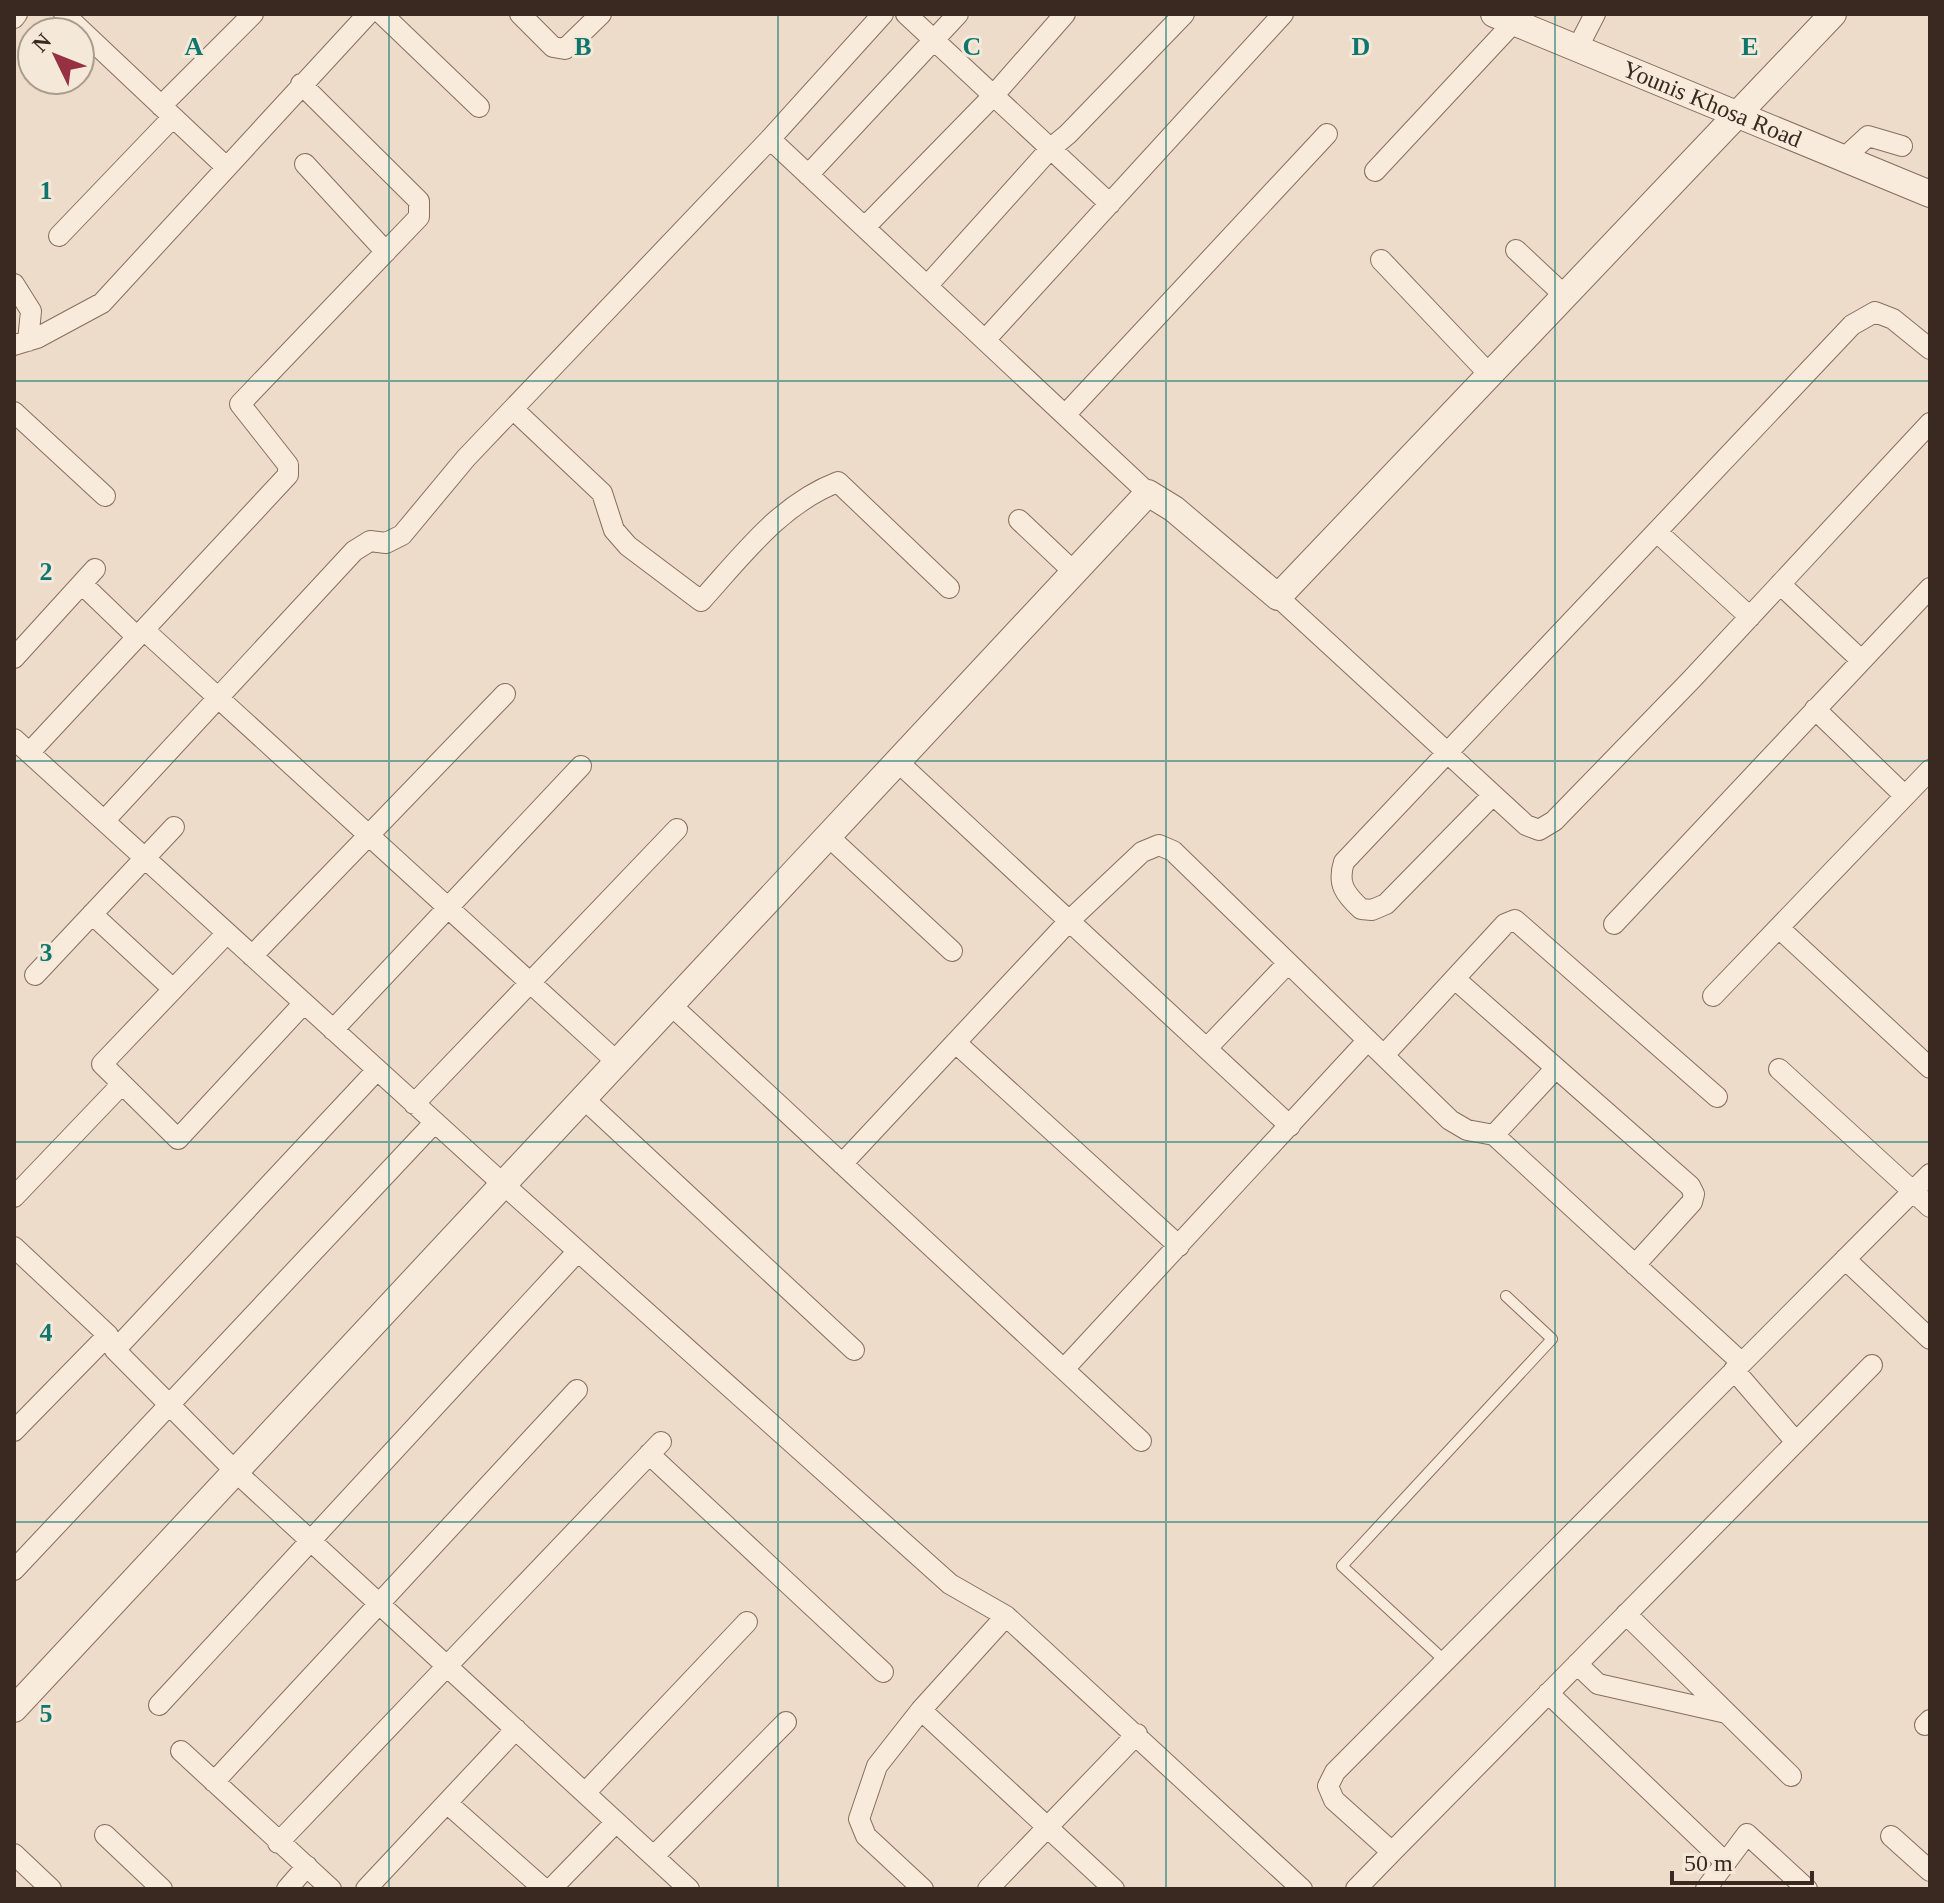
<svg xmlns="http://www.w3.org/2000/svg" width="1944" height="1903" font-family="'Times New Roman',serif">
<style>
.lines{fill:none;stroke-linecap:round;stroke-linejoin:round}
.service-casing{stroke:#886e5f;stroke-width:12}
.minor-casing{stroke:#886e5f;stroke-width:22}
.tertiary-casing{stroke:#886e5f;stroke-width:28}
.service{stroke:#f8ebdc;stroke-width:10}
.minor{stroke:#f8ebdc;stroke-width:20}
.tertiary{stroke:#f8ebdc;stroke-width:26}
.grid{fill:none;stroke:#0f766e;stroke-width:2;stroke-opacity:0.55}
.labels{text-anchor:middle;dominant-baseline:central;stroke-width:6;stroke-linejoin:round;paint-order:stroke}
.street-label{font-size:24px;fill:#3a2921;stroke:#f4e8d9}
.grid-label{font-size:26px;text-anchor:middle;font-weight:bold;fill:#0f766e;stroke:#f4e8d9;stroke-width:6;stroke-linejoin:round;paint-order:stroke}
</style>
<rect width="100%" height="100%" fill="#eddcc9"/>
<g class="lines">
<defs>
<path id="service" d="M1445 1661 1342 1566 1552 1339 1506 1296"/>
<path id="minor" d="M64 14 225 166
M382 14 479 107
M520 14 553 47 565 49 601 14
M906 14 1110 204
M14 18 17 14
M1577 49 1595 14
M161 106 253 14
M770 139 1148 493
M1843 159 1868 136 1902 146
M305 164 386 252
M1375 171 1514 22
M808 175 958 14
M865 227 993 96 1065 14
M59 236 173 117
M1516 250 1565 296
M1381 260 1490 375
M14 284 31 311 28 341
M927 286 1050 149 1068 134 1184 14
M985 340 1283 14
M14 345 37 338 102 303 368 14
M513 409 602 493 614 530 628 546 701 601C742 556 780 504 838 482L949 588
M14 412 105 496
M1065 415 1327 134
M1019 520 1075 573
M1657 532 1750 617
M82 584 137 637
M1780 584 1861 660
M1278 597 1526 825 1539 830 1554 821 1691 680 1930 423
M144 630 617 1062
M14 658 95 569
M1815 709 1905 796
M14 739 503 1184 950 1584 1006 1616 1302 1889
M29 753 288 475V465L240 404 419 217V201L301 84
M898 762 1290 1126
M1493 795 1386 904 1372 910 1361 909C1345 894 1337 884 1344 862L1852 325 1875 312 1893 319 1930 349
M104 821 354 551 370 541 386 543 402 535 466 458 770 139 883 14
M828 836 952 951
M92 914 173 989
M1614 924 1930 588
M1779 928 1930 1068
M227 933 102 1064 178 1139 304 1003
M252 956 505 694
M35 975 174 827
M1455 979 1690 1186 1694 1194 1692 1202 1635 1265
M1713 996 1930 770
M671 1005 1141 1441
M333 1030 581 766
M956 1043 1179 1246
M1207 1048 1288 963
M1384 1055 1505 924 1515 920 1717 1097
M1779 1069 1930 1207
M583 1098 854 1350
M414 1104 677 829
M1494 1135 1556 1068
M842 1164 1070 920 1142 852 1159 845 1173 851 1450 1120 1467 1130 1494 1135 1742 1363
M14 1197 122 1084
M14 1247 108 1335 115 1350 237 1473 689 1889
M1845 1259 1930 1339
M115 1350 377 1070
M1064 1369 1368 1040
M1734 1370 1796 1442
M14 1431 108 1335
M649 1454 883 1672
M14 1570 435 1122
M1626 1614 1791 1776
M1577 1664 1598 1684 1722 1712
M1548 1693 1726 1863
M159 1705 578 1251
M921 1710 1114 1889
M1925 1725 1930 1720
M181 1751 331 1889
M214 1782 577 1390
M585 1793 747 1622
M447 1803 544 1889
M105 1835 162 1889
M1891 1836 1930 1871
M278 1843 661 1442
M1392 1852 1872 1365
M14 1854 51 1889
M654 1856 786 1722
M287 1889 307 1866
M366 1889 516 1729
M551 1889 616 1822
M923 1889 866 1836 859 1819 877 1766 921 1710 1006 1616
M988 1889 1137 1734
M1356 1889 1392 1852 1334 1800 1328 1786 1335 1772 1930 1174
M1706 1889 1747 1834 1807 1889"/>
<g id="tertiary">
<path id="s1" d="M1494 14 1930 194"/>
<path d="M14 1709 1148 493 1174 509 1278 597 1833 14"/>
</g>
</defs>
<use href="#service" class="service-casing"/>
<use href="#minor" class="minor-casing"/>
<use href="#tertiary" class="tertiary-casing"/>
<use href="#service" class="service"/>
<use href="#minor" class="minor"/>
<use href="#tertiary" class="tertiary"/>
</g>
<path class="grid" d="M389 14V1889M778 14V1889M1166 14V1889M1555 14V1889M14 381H1930M14 761H1930M14 1142H1930M14 1522H1930"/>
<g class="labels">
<g class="street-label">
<text stroke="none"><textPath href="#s1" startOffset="236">Younis Khosa Road</textPath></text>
</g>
</g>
<g class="grid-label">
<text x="194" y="55">A</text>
<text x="583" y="55">B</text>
<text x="972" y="55">C</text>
<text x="1361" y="55">D</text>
<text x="1750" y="55">E</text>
<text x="46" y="199">1</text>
<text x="46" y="580">2</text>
<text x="46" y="961">3</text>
<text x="46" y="1341">4</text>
<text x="46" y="1722">5</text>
</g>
<rect width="1944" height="1903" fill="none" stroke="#3a2921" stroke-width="32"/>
<g transform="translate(56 56) rotate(313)"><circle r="38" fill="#f4e8d9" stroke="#aa9c8f" stroke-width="2"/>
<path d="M0-6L14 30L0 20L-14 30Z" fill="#953142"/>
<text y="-12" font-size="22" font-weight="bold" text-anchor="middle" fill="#3a2921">N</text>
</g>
<path d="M1672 1871v12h140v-12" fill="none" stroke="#3a2921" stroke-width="4"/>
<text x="1684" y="1871" font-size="24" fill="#3a2921" stroke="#f4e8d9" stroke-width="6" paint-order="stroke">50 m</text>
</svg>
